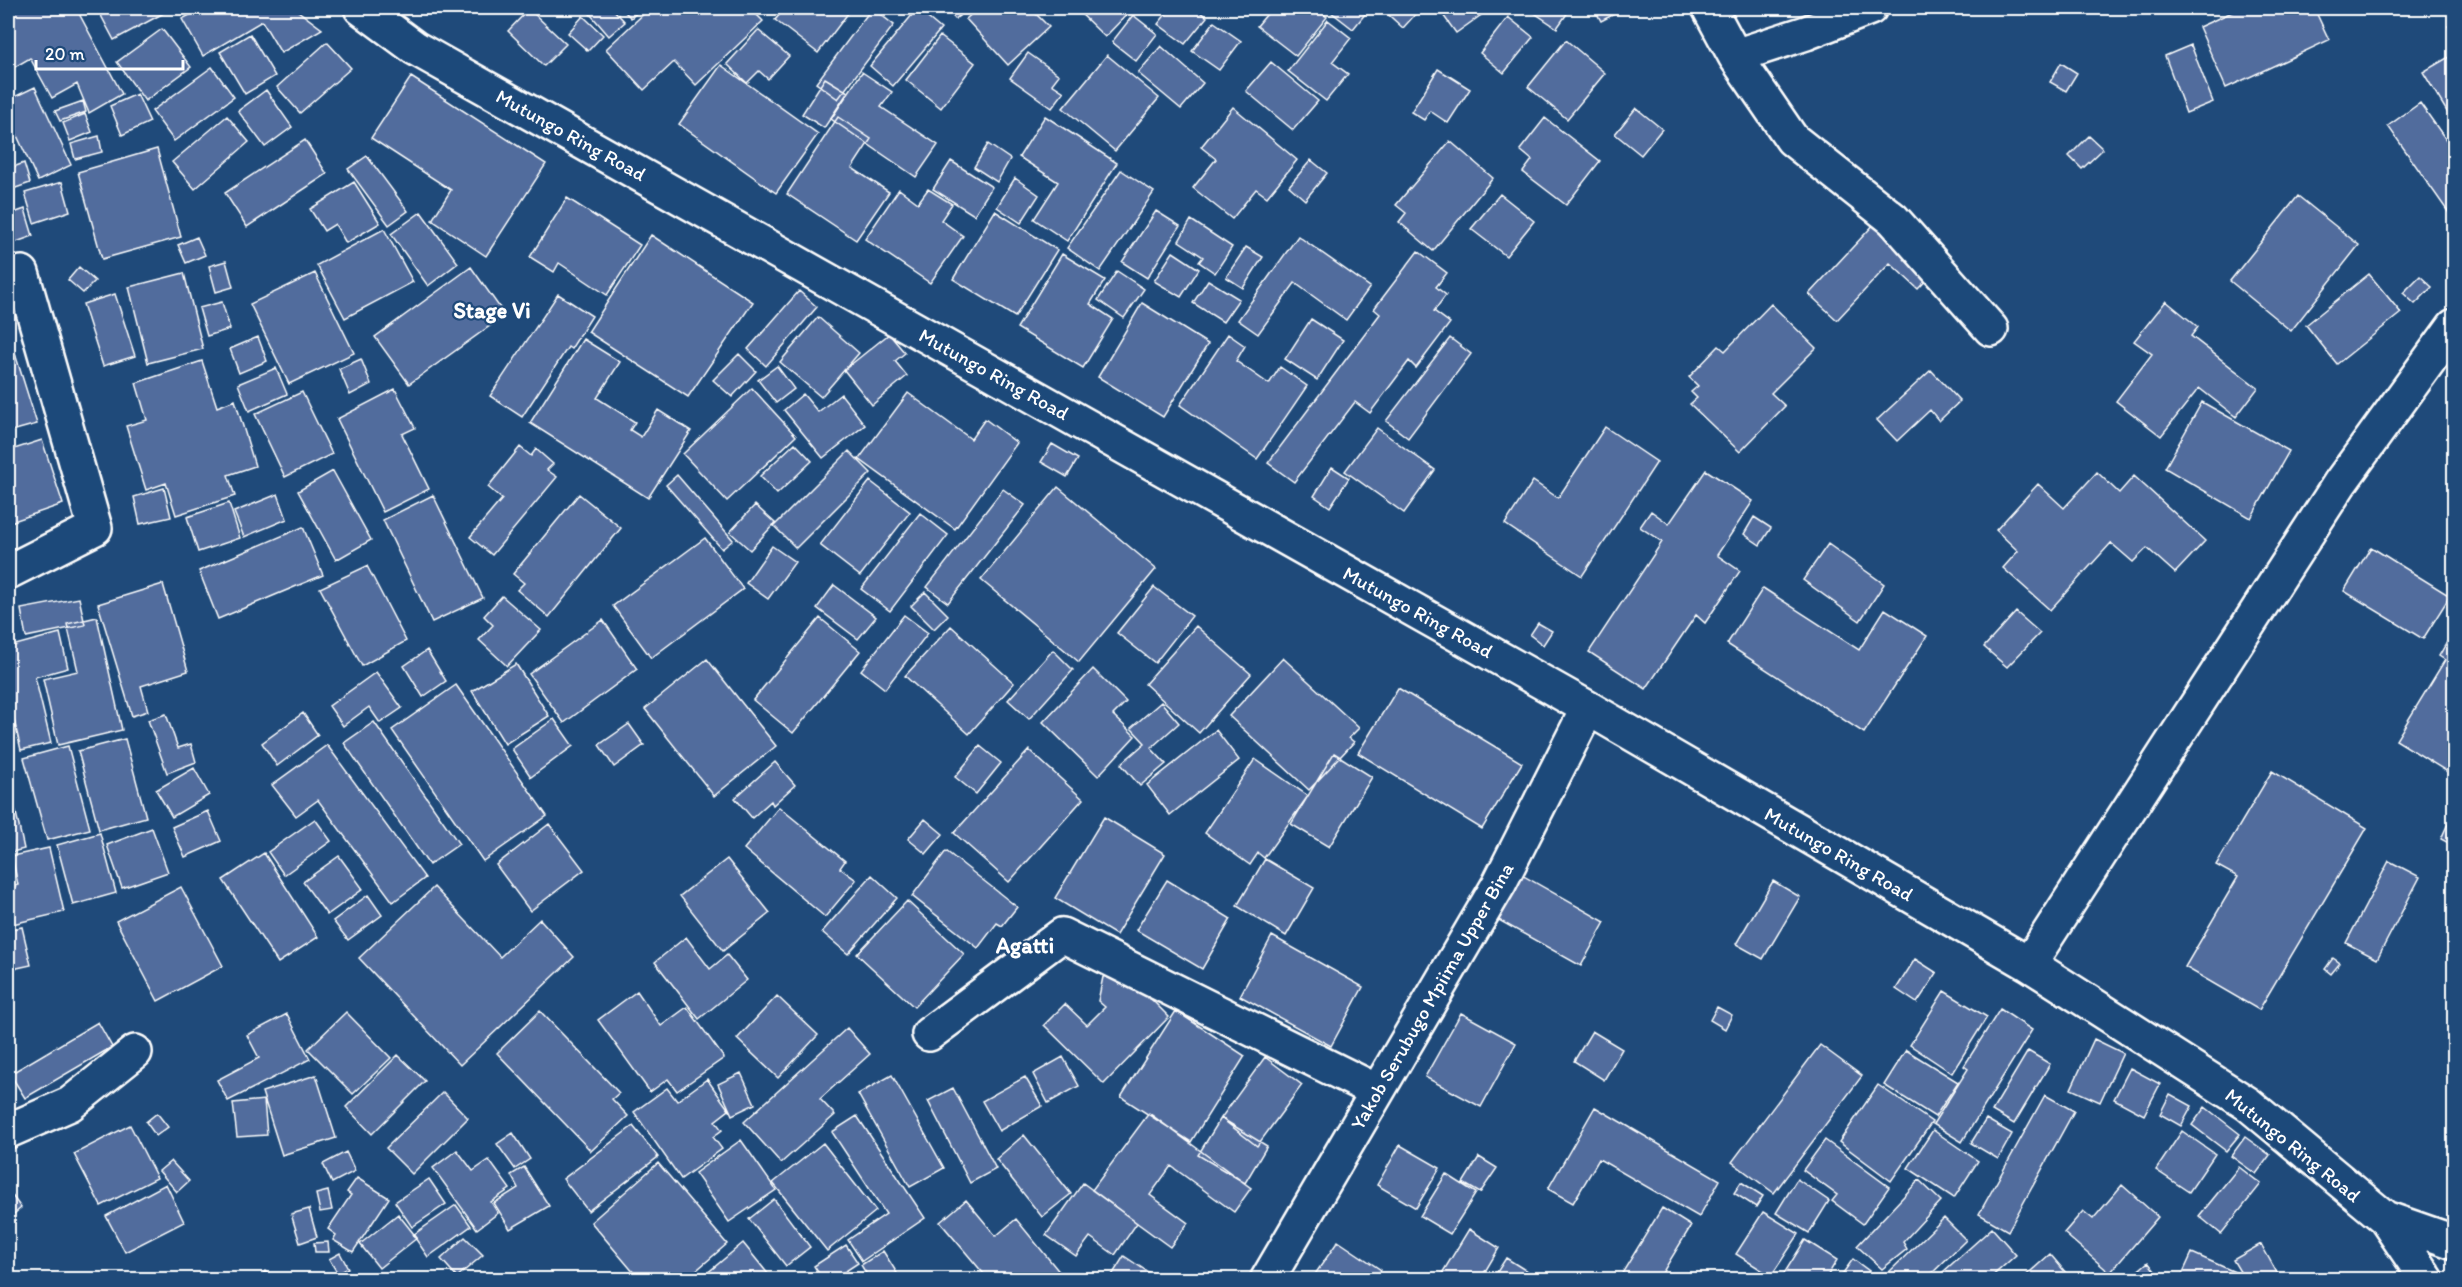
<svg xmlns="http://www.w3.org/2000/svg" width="2462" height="1287" font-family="Itim,sans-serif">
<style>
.building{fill:#516c9d;stroke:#fff;stroke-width:1.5}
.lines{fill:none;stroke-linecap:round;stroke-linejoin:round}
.minor-casing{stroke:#fff;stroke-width:38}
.minor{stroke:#1f4a7a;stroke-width:33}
.labels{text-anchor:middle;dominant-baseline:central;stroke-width:4.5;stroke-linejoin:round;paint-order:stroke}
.street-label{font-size:20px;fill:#fff;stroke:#1f4a7a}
.quarter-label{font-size:22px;font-weight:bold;fill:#fff;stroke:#1f4a7a}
</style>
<rect width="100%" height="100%" fill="#1f4a7a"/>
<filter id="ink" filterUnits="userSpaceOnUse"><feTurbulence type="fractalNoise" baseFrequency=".0167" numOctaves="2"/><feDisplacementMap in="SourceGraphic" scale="12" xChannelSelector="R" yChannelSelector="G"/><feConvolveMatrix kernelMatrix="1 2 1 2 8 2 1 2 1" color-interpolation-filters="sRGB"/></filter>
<g filter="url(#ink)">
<path class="building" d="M14 8H76L122 94 89 113 77 84 52 98 30 58 8 71V11Z
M97 8H173L114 40Z
M203 8H294L322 29 281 53 262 21 203 56 182 19Z
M585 8H612L625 22 609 36Z
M621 8H642L631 18Z
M650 8H750L763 21 696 85 674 62 644 90 606 49Z
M785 8H852L818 53 775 20Z
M872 8 894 25 838 99 816 83Z
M946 8H970L955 19Z
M978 8H1030L1049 27 1008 65 966 19Z
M1075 8H1133L1105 37Z
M1171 8H1194L1207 17 1185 44 1158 24Z
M1272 8H1315L1327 17 1296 56 1257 26Z
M1326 8H1370L1353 29Z
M1381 8H1421L1403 28Z
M1438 8H1491L1456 33Z
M1527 8H1571L1557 28Z
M1594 8H1626L1601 21Z
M1767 8H1785L1770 14Z
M2241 8H2314L2329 40 2226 88 2199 27Z
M529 9 566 44 544 66 508 31Z
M917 9 941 29 893 86 870 66Z
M1133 15 1157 34 1136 61 1112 42Z
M583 16 603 35 588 51 568 33Z
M1508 17 1533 37 1504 73 1480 53Z
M1328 20 1351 38 1332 62 1348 74 1326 101 1288 71Z
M1214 22 1241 41 1219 70 1192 51Z
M2454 22V37L2448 26Z
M162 29 191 67 145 101 117 62Z
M758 30 789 56 768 79 759 71 747 83 727 64Z
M250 34 275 76 245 94 220 52Z
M940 36 975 63 941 108 906 80Z
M1566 40 1605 73 1567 119 1528 87Z
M327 42 351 68 300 113 277 87Z
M2191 45 2213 102 2186 113 2165 56Z
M1161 46 1203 83 1181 109 1138 73Z
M1028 53 1059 75 1052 84 1064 92 1052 108 1010 78Z
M2454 54V112L2449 115 2423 72Z
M1107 55 1159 98 1115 151 1063 108Z
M1271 62 1318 101 1293 130 1246 91Z
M2061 63 2077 73 2066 91 2050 82Z
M721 65 818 134 776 193 679 124Z
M212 67 234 97 174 141 152 111Z
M1438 69 1470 89 1448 123 1430 111 1424 120 1411 112Z
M862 72 892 92 881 107 938 145 916 177 831 119Z
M411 77 546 164 486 256 432 220 451 190 371 138Z
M825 78 848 92 824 128 802 114Z
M35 87 71 165 38 181 8 116V100Z
M266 90 292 127 265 147 238 111Z
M137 94 150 122 122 135 110 106Z
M83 101 86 112 60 121 55 111Z
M2420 103 2454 151V214L2451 216 2388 126Z
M1233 107 1297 160 1267 197 1256 189 1232 219 1193 188 1216 159 1201 147Z
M1636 108 1662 129 1641 155 1615 134Z
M85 114 92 132 70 141 63 123Z
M227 116 249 142 195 189 172 162Z
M1045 116 1117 163 1067 241 1034 219 1058 182 1019 157Z
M838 117 871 139 852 168 889 192 856 240 787 194Z
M1545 118 1600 161 1566 205 1523 172 1532 160 1520 150Z
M99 136 102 152 75 159 71 144Z
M2089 136 2103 149 2082 169 2069 156Z
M305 140 327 174 247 227 225 193Z
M1450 141 1493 178 1433 251 1399 222 1406 213 1396 205Z
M988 144 1010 159 997 182 974 167Z
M157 149 181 237 102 259 78 172Z
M367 156 408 211 389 225 348 169Z
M1311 160 1327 173 1305 200 1289 186Z
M951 161 992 187 974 215 933 189Z
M24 163 30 183 10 190 8 169Z
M1121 170 1154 192 1100 271 1067 248Z
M1015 178 1039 195 1021 223 997 207Z
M62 182 70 211 34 223 25 193Z
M354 182 380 223 346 243 335 224 324 231 310 209Z
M899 189 918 203 928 189 952 204 941 220 963 236 930 283 865 239Z
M1500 194 1534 221 1506 256 1471 229Z
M2298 196 2359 245 2291 331 2230 281Z
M567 198 640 245 607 295 559 263 554 272 530 257Z
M25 209 33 236 8 245V215Z
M995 211 1057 250 1015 317 953 279Z
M1156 211 1180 226 1147 278 1122 262Z
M421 212 458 263 428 286 391 234Z
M1191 220 1232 247 1215 273 1199 262 1203 257 1179 241Z
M1878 220 1934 272 1918 289 1890 263 1837 320 1809 294Z
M384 229 413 282 345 318 317 265Z
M651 235 753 302 688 397 588 332Z
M1298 236 1370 287 1346 320 1295 283 1258 334 1238 320Z
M197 237 205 255 186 263 178 245Z
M1246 247 1263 257 1243 288 1226 277Z
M1418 251 1447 273 1436 287 1446 295 1434 311 1450 323 1416 368 1409 361 1370 413 1355 402 1294 482 1268 463 1380 314 1374 309Z
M1173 252 1199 269 1181 297 1154 281Z
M1062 254 1105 280 1090 304 1113 319 1083 368 1017 328Z
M226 261 233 287 216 292 209 266Z
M79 267 95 281 83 293 68 280Z
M471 267 505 315 409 384 375 337Z
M1117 271 1144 289 1124 318 1098 300Z
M184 273 203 349 148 363 129 287Z
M315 273 354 353 289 384 250 304Z
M2369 274 2401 313 2337 364 2306 325Z
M2420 276 2432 287 2415 304 2403 293Z
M1208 280 1239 299 1223 322 1193 303Z
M799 291 817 307 766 366 748 349Z
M115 294 135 356 103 366 83 304Z
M558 294 592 316 571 349 568 347 522 417 490 396Z
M2166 301 2198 327 2191 336 2258 388 2236 417 2199 388 2161 436 2116 401 2152 354 2134 341Z
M222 302 230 329 207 336 199 308Z
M1142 303 1208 344 1163 417 1098 377Z
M1771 304 1816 348 1771 393 1785 406 1740 452 1690 404 1697 398 1691 392 1698 386 1689 377 1719 346 1725 351Z
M818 317 859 353 821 397 780 362Z
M1311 319 1343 340 1317 380 1285 359Z
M8 331 37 424 8 432Z
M889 334 905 353 895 361 907 376 872 405 844 370Z
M1228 334 1245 346 1236 361 1269 384 1280 367 1307 386 1257 459 1180 405Z
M258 337 267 361 239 373 230 349Z
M1450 338 1471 354 1408 438 1386 421Z
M583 339 620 362 597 398 635 422 630 430 641 437 658 410 691 431 648 498 530 423Z
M739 354 756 371 732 397 713 380Z
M361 359 371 384 350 395 339 369Z
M202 361 217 407 235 400 255 466 228 475 235 496 176 515 166 483 146 490 126 426 147 420 136 383Z
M777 366 794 389 776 403 758 380Z
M276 368 287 394 249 411 238 384Z
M1931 370 1960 401 1939 421 1930 410 1897 441 1877 420Z
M752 388 796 436 727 501 683 454Z
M395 389 415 428 402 434 429 489 383 512 337 419Z
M302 392 332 454 285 477 255 414Z
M908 393 971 439 985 419 1017 443 955 529 859 459Z
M803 394 818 412 841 394 865 425 823 458 784 410Z
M2202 402 2289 451 2251 518 2165 468Z
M1605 427 1657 462 1582 576 1505 524 1533 481 1558 498Z
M1377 428 1435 470 1404 513 1345 471Z
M42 440 63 504 8 523V451Z
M795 443 812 461 777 494 760 476Z
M1052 444 1078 459 1067 477 1041 462Z
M520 447 531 456 536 449 553 464 547 470 557 477 492 555 470 537 502 499 488 487Z
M849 451 871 473 796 548 774 526Z
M1332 467 1349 478 1330 507 1314 496Z
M1706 470 1753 501 1717 555 1740 571 1705 623 1696 615 1646 689 1589 652 1662 542 1640 527 1651 511 1669 524Z
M333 471 371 540 336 560 298 491Z
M2097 472 2119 493 2134 476 2205 541 2175 573 2147 548 2133 562 2111 543 2050 610 2003 568 2018 551 1996 530 2038 484 2064 508Z
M677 475 733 540 722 549 666 485Z
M870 481 910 512 860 576 820 545Z
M1058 487 1156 569 1079 662 981 580Z
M164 488 171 517 140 524 134 497Z
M1003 489 1025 505 948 603 927 587Z
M278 494 287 519 244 537 234 512Z
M579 494 621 528 549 617 517 590 524 583 513 574Z
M433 495 483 598 432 622 383 520Z
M229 503 240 538 198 552 187 517Z
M755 505 775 523 750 550 730 532Z
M920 513 948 535 890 611 861 589Z
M1754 517 1771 528 1760 545 1744 534Z
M303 527 323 575 218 619 199 571Z
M705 538 743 589 651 658 613 606Z
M1828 544 1884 584 1860 621 1803 580Z
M772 546 795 562 768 599 746 583Z
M2371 547 2450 596 2423 639 2344 591Z
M367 566 406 641 362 666 320 588Z
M163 584 188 671 141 686 148 711 132 716 98 604Z
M834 585 876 617 858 639 817 608Z
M1154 587 1192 616 1155 663 1117 633Z
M1763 588 1859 650 1885 609 1927 636 1864 733 1727 644Z
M925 592 948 615 934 629 911 606Z
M502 596 541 630 507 666 479 640 493 625 484 616Z
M79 598 85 625 26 637 21 609Z
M2016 612 2040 633 2007 667 1984 647Z
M904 615 928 633 885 689 861 670Z
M97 617 122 730 58 745 43 679 78 671 67 624Z
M820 618 860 651 793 733 753 700Z
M603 620 637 669 564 723 529 674Z
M1538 623 1552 631 1543 645 1530 635Z
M951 626 1014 683 969 734 905 676Z
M1196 626 1251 674 1199 733 1145 684Z
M2454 630V776L2396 740 2445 660 2439 656Z
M60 633 68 668 35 677 51 743 21 750 8 694V647Z
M427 650 446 681 423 697 404 666Z
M1053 650 1073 670 1029 719 1008 700Z
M1283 658 1359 728 1349 738 1354 742 1309 790 1229 716Z
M707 659 776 746 714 796 645 709Z
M516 664 549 716 505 744 472 691Z
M1093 669 1126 702 1113 715 1135 736 1098 776 1043 722Z
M376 672 402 708 380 723 369 707 343 726 329 706Z
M456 685 547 816 483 861 392 730Z
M1398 688 1522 763 1482 829 1358 753Z
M1161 702 1179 723 1151 748 1166 764 1140 786 1121 764 1145 743 1131 728Z
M303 713 318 735 277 766 262 743Z
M166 714 178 748 191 744 196 762 167 773 148 720Z
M554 719 573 746 531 777 512 749Z
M374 722 459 844 429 865 344 743Z
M629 724 644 745 614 767 599 745Z
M1216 730 1239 760 1170 815 1147 785Z
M125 739 146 817 99 830 78 751Z
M327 745 425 878 393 902 318 800 296 816 272 785Z
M68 746 90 829 47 840 24 758Z
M980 746 1001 763 976 794 955 777Z
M1029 750 1083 799 1009 882 954 833Z
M1334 753 1372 777 1329 847 1291 824Z
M1255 759 1308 796 1264 858 1258 853 1250 865 1205 833Z
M775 762 795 785 773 805 771 801 752 818 735 798Z
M194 768 209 795 172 817 156 790Z
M2272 771 2367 828 2259 1010 2185 967 2238 877 2216 865Z
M8 776 24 849 8 853Z
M779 807 845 861 840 868 856 880 825 917 744 849Z
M208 811 221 841 185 857 172 827Z
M1104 817 1165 854 1116 935 1055 898Z
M315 819 331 841 284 875 268 852Z
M925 819 943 834 926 854 908 839Z
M2450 819 2454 821V846L2441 839Z
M549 824 584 870 530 911 496 865Z
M152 828 168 872 122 888 107 845Z
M100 833 116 893 73 905 57 845Z
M49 848 64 912 8 925V888L18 885 12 856Z
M946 851 1017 907 1002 926 997 923 978 948 912 896Z
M264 853 318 937 278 963 223 880Z
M339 856 363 889 327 915 303 882Z
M727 859 770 913 723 951 680 896Z
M1265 859 1314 888 1286 936 1237 906Z
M2389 861 2420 877 2377 959 2346 943Z
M1513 870 1605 922 1581 966 1488 914Z
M872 875 897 898 848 954 822 932Z
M1167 880 1231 919 1202 969 1136 930Z
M1773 881 1800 897 1763 959 1736 944Z
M181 887 223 966 158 1001 116 921Z
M434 887 500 957 540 919 574 957 460 1065 359 958Z
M368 895 382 915 348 940 333 921Z
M907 901 964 954 914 1007 857 954Z
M22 927 31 965 8 970V930Z
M1272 936 1363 987 1331 1046 1240 996Z
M686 937 710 969 727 955 747 980 699 1019 655 962Z
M2333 958 2340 963 2331 974 2325 969Z
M1915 959 1937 973 1917 1003 1896 989Z
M1125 973 1169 1017 1104 1084 1044 1025 1065 1004 1087 1025 1105 1007 1098 1001 1103 977Z
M637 991 661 1026 687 1007 724 1058 677 1091 668 1079 650 1092 598 1020Z
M1944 991 1987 1017 1952 1073 1910 1045Z
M777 996 818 1035 778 1078 737 1039Z
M1717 1007 1732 1015 1725 1029 1710 1020Z
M2000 1009 2032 1030 1962 1142 1933 1124 1968 1069 1964 1066Z
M540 1011 619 1093 612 1099 628 1116 591 1151 497 1053Z
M1176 1011 1245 1056 1191 1142 1121 1097Z
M346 1012 391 1058 353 1094 308 1049Z
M1461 1013 1516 1043 1481 1107 1425 1077Z
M287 1014 310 1059 228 1101 217 1080 259 1058 247 1035Z
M98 1022 112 1047 25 1098 10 1074Z
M847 1028 870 1054 820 1099 835 1115 781 1163 744 1122Z
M1592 1031 1622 1049 1604 1080 1574 1061Z
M2094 1039 2123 1053 2100 1102 2071 1089Z
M1820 1045 1862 1076 1774 1193 1732 1162Z
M1906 1050 1958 1082 1935 1117 1884 1085Z
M2028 1051 2050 1064 2014 1124 1992 1111Z
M398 1055 425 1081 372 1134 346 1107Z
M1063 1057 1079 1086 1048 1103 1033 1074Z
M1265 1057 1302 1085 1257 1146 1221 1118Z
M2130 1068 2160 1084 2144 1115 2114 1099Z
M741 1073 755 1104 732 1115 718 1084Z
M316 1075 336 1138 282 1155 262 1092Z
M892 1075 944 1168 910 1187 858 1094Z
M1025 1077 1042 1106 999 1131 982 1101Z
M707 1079 729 1110 715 1121 722 1130 713 1137 722 1149 681 1179 634 1112 667 1088 677 1101Z
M1878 1085 1932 1122 1891 1181 1839 1142Z
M953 1088 996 1169 970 1183 928 1101Z
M443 1092 468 1118 412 1174 386 1148Z
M2170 1094 2192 1106 2181 1126 2160 1114Z
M2045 1095 2074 1111 2008 1231 1979 1214Z
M264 1100 267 1135 237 1137 233 1103Z
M1595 1107 1720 1180 1699 1217 1599 1159 1573 1203 1548 1189Z
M2205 1107 2240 1134 2226 1151 2192 1125Z
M157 1113 168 1127 156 1136 146 1122Z
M1149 1113 1251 1188 1234 1212 1171 1166 1150 1195 1188 1223 1170 1247 1092 1190Z
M857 1116 925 1218 862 1261 848 1240 886 1214 832 1132Z
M1221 1118 1267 1146 1245 1183 1198 1155Z
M1986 1119 2012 1134 1998 1159 1971 1143Z
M130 1125 157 1178 101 1206 74 1154Z
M633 1126 658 1157 588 1211 563 1179Z
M1933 1130 1978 1161 1954 1198 1908 1168Z
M2182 1131 2215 1154 2189 1192 2156 1170Z
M513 1133 530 1159 515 1169 497 1144Z
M1024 1135 1071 1194 1042 1217 996 1159Z
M2245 1137 2270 1155 2256 1174 2231 1156Z
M741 1140 776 1190 729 1222 695 1173Z
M1825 1140 1889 1187 1863 1224 1832 1201 1837 1195 1803 1170Z
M823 1143 876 1211 827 1251 773 1183Z
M1400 1145 1440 1168 1416 1208 1377 1185Z
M457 1150 473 1171 489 1160 510 1189 491 1202 498 1213 477 1229 433 1168Z
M346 1152 355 1171 332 1183 323 1164Z
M1479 1157 1497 1168 1480 1193 1463 1183Z
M171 1161 189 1181 177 1192 159 1171Z
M658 1163 727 1244 685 1280H640L591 1222Z
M524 1167 549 1206 510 1229 494 1203 518 1188 511 1175Z
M2239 1167 2261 1184 2221 1234 2199 1216Z
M1446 1174 1476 1193 1450 1234 1420 1216Z
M357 1178 389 1198 353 1252 333 1240 336 1235 328 1229 351 1195 347 1192Z
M429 1179 446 1204 412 1227 395 1202Z
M1797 1179 1829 1201 1809 1233 1776 1213Z
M1919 1180 1941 1201 1903 1242 1907 1249 1882 1269 1857 1246Z
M1741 1182 1763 1196 1756 1207 1734 1193Z
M1083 1183 1137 1223 1115 1255 1090 1237 1076 1256 1046 1235Z
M166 1184 184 1222 125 1252 106 1216Z
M2122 1185 2158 1217 2110 1273 2064 1233 2083 1211 2093 1219Z
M8 1190 21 1208 8 1219Z
M328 1191 332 1210 320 1212 316 1194Z
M774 1199 810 1247 786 1266 749 1219Z
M966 1200 996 1236 1016 1219 1066 1280H989L940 1222Z
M456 1205 471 1226 428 1257 413 1235Z
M1662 1208 1691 1226 1658 1280H1618Z
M309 1209 317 1237 300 1243 291 1214Z
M1763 1212 1799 1234 1771 1276 1736 1254Z
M398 1214 417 1238 379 1268 360 1244Z
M1944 1218 1966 1240 1925 1280 1883 1278Z
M1992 1228 2016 1255 1988 1280H1934Z
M1469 1229 1499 1248 1480 1280H1438Z
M465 1237 483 1255 457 1277 441 1259Z
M1805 1240 1837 1260 1825 1280H1780Z
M1338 1241 1381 1270 1375 1280H1311Z
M328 1242 329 1252H315L314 1243Z
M743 1243 773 1280H699Z
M2261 1244 2281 1280H2245L2233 1260Z
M846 1245 858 1263 832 1280H823L814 1266Z
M883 1251 897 1273 888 1280H870L861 1265Z
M340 1253 348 1268 338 1274 329 1259Z
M2192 1253 2237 1273 2234 1280H2191L2182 1275Z
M2050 1254 2072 1280H2021Z
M1124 1256 1160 1280H1109Z
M1506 1258 1530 1273 1525 1280H1492Z
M1853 1259 1869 1271 1862 1280H1838Z
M2148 1262 2162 1280H2127Z
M265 1271 276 1280H258Z"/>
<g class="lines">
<defs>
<path id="minor" d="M361 8 415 48 1588 708 2029 964 2248 1104 2385 1218 2427 1280
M1709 8 1735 56 1792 139 1893 219 1991 329
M1735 56 1806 33 1870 8
M8 278 22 273 95 528 8 572
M2029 964 2340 483 2454 326
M929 1034 1062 935 1377 1091
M8 1131 70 1104 135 1052
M2385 1218 2454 1242
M1267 1280 1499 884 1588 708"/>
</defs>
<use href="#minor" class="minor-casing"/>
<use href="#minor" class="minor"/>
</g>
</g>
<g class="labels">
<g class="street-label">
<text transform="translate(571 135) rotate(29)">Mutungo Ring Road</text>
<text transform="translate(994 374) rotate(29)">Mutungo Ring Road</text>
<text transform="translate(1418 612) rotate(29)">Mutungo Ring Road</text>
<text transform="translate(1839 854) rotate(30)">Mutungo Ring Road</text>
<text transform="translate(1432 996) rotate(-60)">Yakob Serubugo Mpiima Upper Bina</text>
<text transform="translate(2293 1145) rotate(39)">Mutungo Ring Road</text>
</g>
<g class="quarter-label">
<text x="492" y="310">Stage Vi</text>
<text x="1025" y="945">Agatti</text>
</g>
</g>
<rect width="2462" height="1287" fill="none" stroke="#1f4a7a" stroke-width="30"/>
<rect x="15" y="15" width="2432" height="1257" fill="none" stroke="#fff" stroke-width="2" filter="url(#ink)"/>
<path d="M36 60v9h147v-9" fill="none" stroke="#ffffff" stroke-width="3"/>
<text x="45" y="60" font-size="18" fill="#ffffff" stroke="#1f4a7a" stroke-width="4.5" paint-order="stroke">20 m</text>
</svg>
